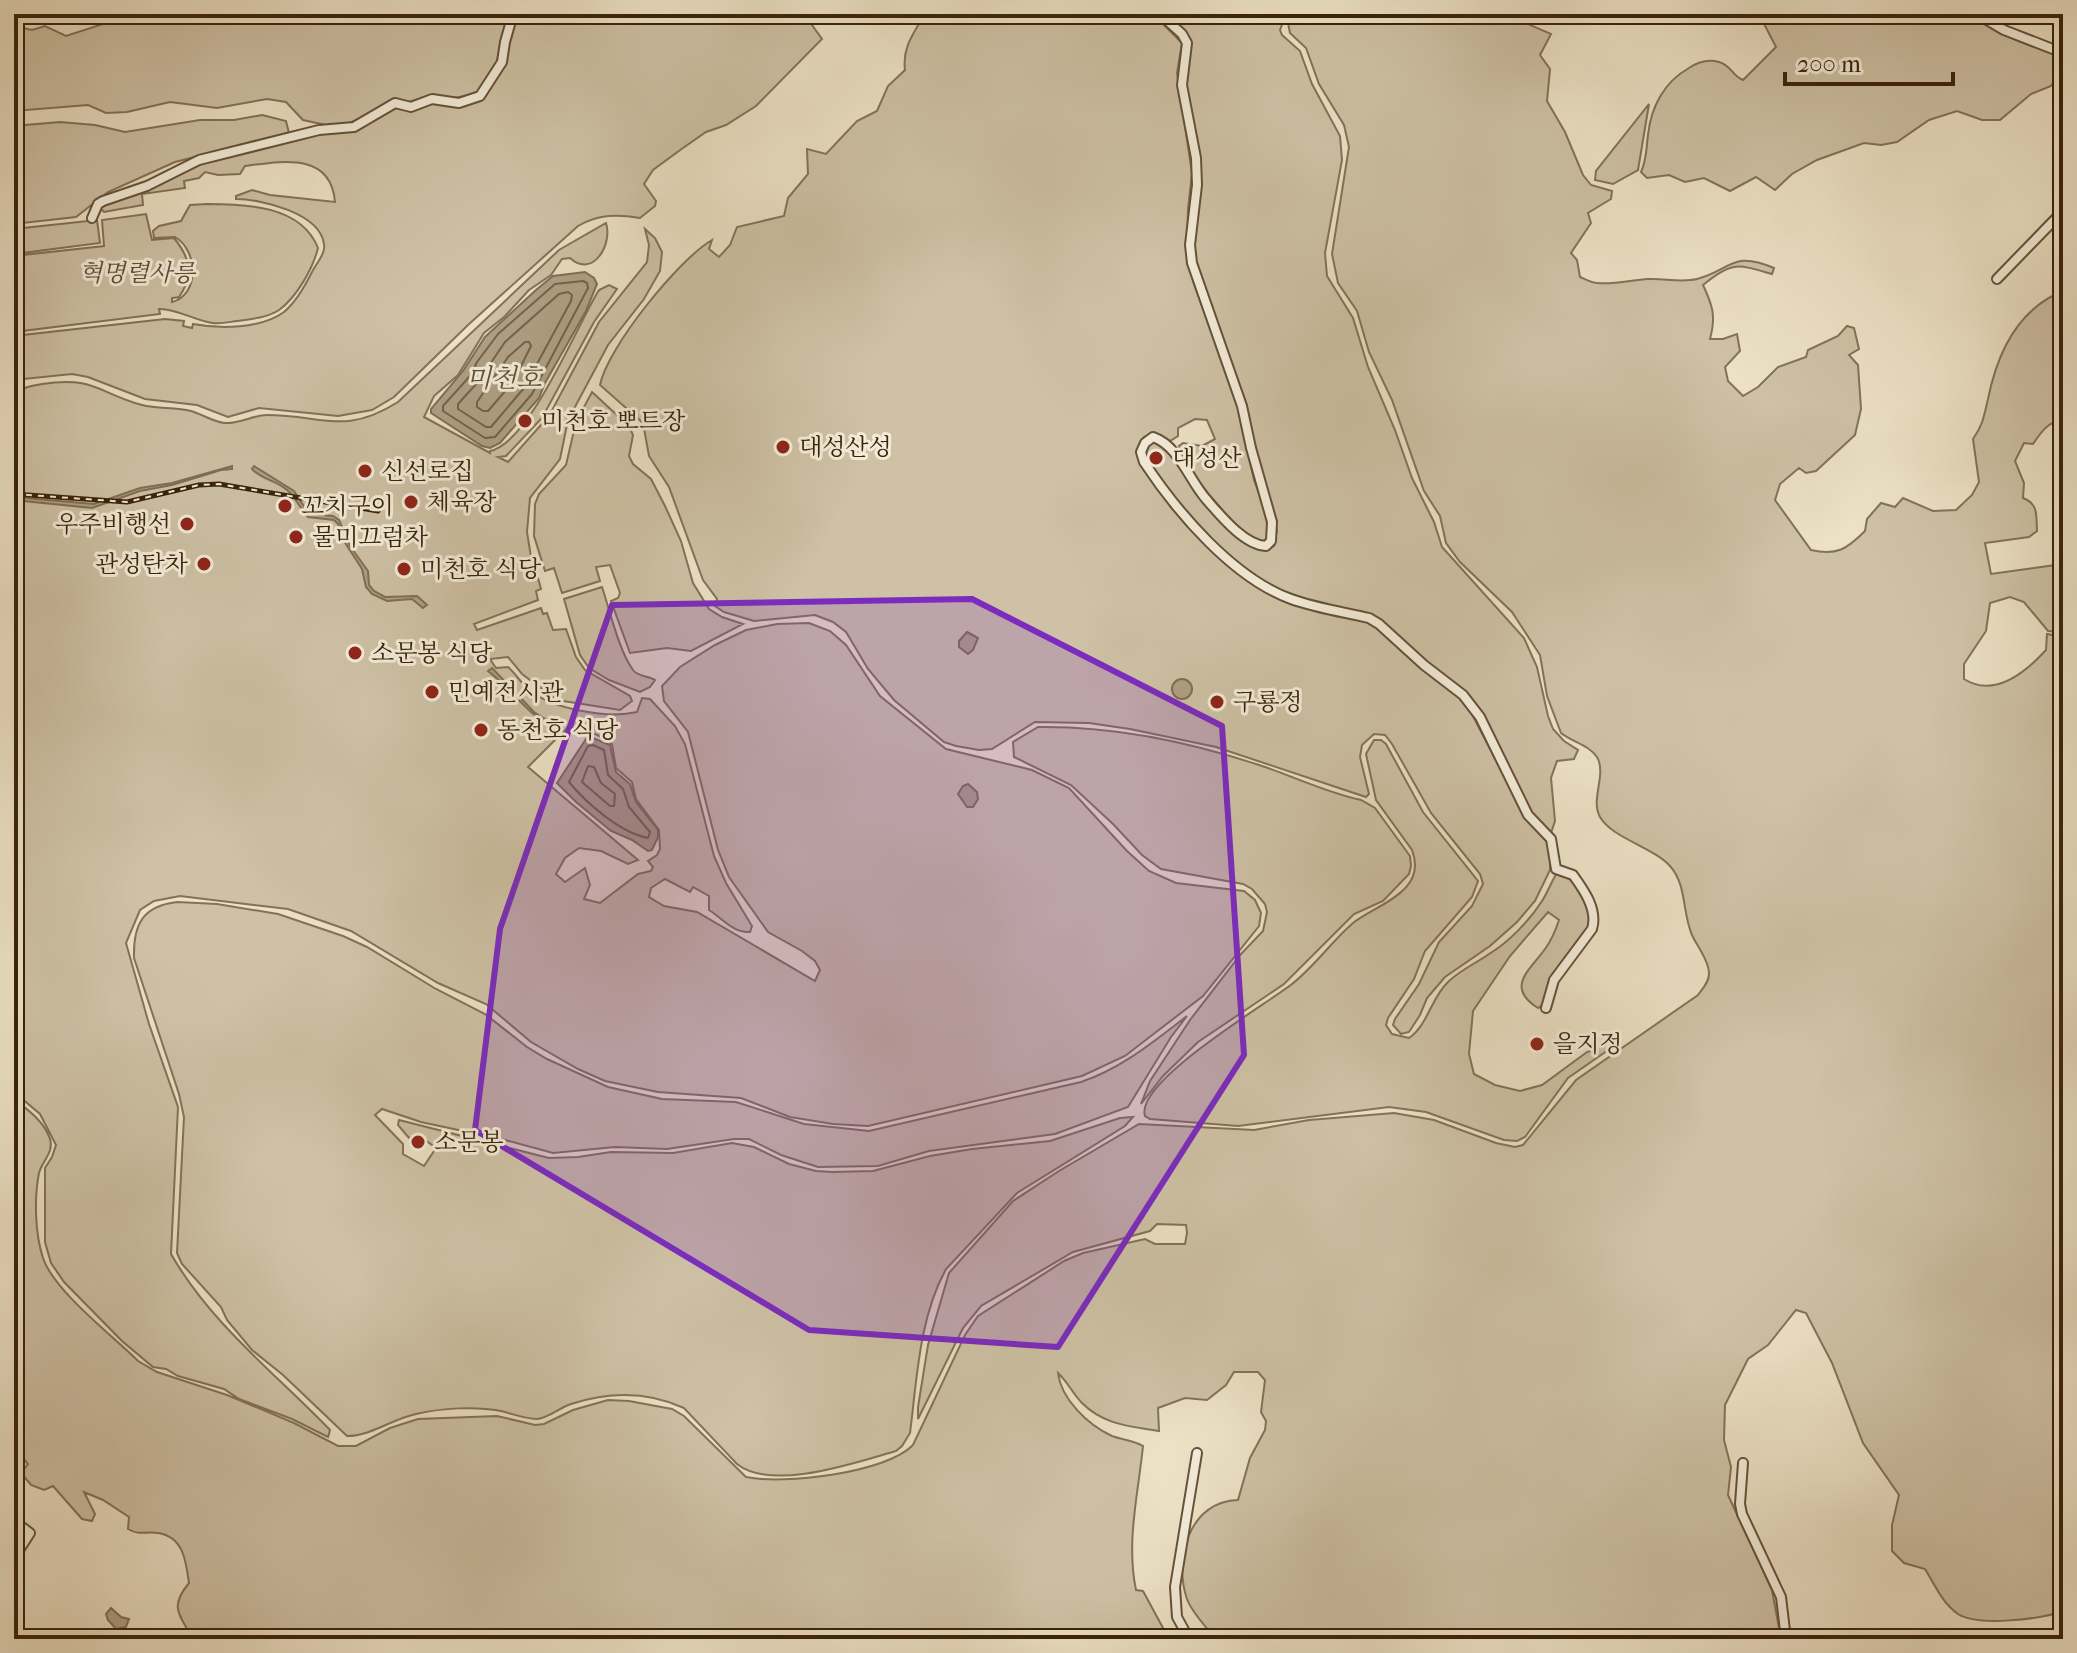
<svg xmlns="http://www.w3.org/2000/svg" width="2077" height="1653" font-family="'IM FELL French Canon','Noto Serif KR',serif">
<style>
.green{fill:#cec1a5;stroke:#847258;stroke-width:2;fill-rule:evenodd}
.water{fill:#afa085;stroke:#806e54;stroke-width:2}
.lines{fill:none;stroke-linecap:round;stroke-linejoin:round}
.shore{stroke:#746248;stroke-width:2}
.stream{stroke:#806e54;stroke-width:2}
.minor-casing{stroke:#665239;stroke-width:12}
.minor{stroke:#f3ecd9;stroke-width:8}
.rail-casing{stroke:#3a230a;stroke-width:5}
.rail{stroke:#f3ecd9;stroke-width:2;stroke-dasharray:6;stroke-linecap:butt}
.marked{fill:#7b2cbf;fill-opacity:0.2;stroke:#7b2cbf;stroke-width:6;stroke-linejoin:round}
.poi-dot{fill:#8f2418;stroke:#f3ecd9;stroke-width:3}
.labels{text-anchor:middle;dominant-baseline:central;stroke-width:6;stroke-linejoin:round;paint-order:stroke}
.park-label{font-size:24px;font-style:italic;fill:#5f4a31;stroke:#f3ecd9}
.poi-label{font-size:24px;fill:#3a230a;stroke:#f3ecd9;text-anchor:start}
.water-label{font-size:26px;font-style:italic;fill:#634f35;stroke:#f3ecd9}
</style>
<rect width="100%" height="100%" fill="#ece1c5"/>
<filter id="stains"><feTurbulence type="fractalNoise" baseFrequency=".0025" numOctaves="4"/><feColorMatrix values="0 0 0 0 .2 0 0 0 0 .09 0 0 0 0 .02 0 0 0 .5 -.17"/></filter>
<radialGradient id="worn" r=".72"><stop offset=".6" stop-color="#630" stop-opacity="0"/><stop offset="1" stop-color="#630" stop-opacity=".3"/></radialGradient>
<path class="green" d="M134 14H509L501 39 496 67 478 93 450 99 428 96 409 102 395 100 348 124 335 127 303 120 286 102 267 99 217 108 170 102 127 112 106 113 88 105 14 111V26L32 30 45 26 66 36Z
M516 14H804L822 39 756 106 726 125 706 132 683 148 653 170 644 184 656 201 655 206 640 218C618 214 598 214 578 226L468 325 394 397 372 410 338 416 259 408 228 417 197 405 145 399 88 377 72 374 14 380V336L165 319 184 321 183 326 192 328 193 324C220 329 261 329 284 312 296 302 305 286 312 272 316 264 326 253 324 244 320 213 261 199 236 199V196L252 190 270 195 335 202C331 152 283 161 245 166L240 174 218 175 205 172 199 178 184 181 185 188 142 194 143 205 104 212 99 207 197 163 316 133 355 131 393 107C416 111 414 105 433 102 451 99 459 108 480 100L501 69Z
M925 14H1156L1158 19 1182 43 1177 73 1192 173 1188 209 1187 251 1194 284 1236 399 1254 480 1271 525 1267 540 1262 543C1237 533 1187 472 1179 446L1183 443 1202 446 1215 439 1207 420 1195 419 1178 428V436L1170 441 1157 434 1144 437C1119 469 1210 539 1232 558 1244 569 1259 588 1274 594 1300 606 1340 613 1369 622L1381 629 1465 701 1523 812 1547 840 1550 847V870L1535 901 1517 922 1490 946 1445 977 1427 998 1420 1015 1409 1032 1401 1034 1393 1025 1395 1019 1419 984 1439 942 1472 906 1483 884 1480 874 1431 813 1392 744 1385 735 1374 734 1362 745 1360 757 1369 794 1366 797 1216 747 1130 729 1089 723 1035 722 992 749 979 750 956 746 944 742 894 700 868 669 846 632 833 622 815 615 754 621 724 612 715 606 717 599 703 580 669 487 649 456 643 423 600 385C607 348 679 259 712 240L709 249 719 257 730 245 737 227 784 216 788 198 808 174 807 149 826 154 857 121 877 111 888 86 905 70C902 47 914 33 925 14Z
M1165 14H1286L1280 30 1282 35 1300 51 1312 84 1340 136 1342 160 1325 253 1327 276 1353 318 1368 367 1395 430 1412 478 1434 522 1442 547 1524 638 1537 667 1548 716 1553 729 1564 741 1578 750 1574 759 1557 761 1551 778 1555 821 1551 833 1536 820 1527 806 1477 710 1381 623 1275 589 1215 547 1198 529 1183 507 1156 476 1145 456 1148 444 1156 441C1169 447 1172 464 1186 472L1255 547 1265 550 1274 546 1277 530 1194 255 1198 189 1186 86 1190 42Z
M1296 14H1458L1459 20 1477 21 1480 14H1505L1551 34 1540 55 1550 69 1547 101 1565 132 1583 175 1591 185 1612 191 1611 199 1588 213 1591 223 1571 253 1577 260 1580 277C1585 279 1592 283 1597 283 1613 285 1632 280 1648 279 1664 278 1680 283 1697 279 1732 270 1731 250 1774 268L1772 274C1737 264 1732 261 1703 285 1713 306 1716 317 1710 339H1723L1737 334 1740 351 1725 367 1728 381 1743 396 1758 387 1778 367 1806 357 1808 350 1838 336 1847 326 1854 328 1859 349 1849 355 1858 365 1861 409 1855 435 1816 471 1806 473 1799 468 1780 484 1775 500 1811 550C1837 556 1847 549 1865 531L1867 519 1881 503 1895 507 1903 498 1933 511 1956 510 1972 495 1979 482 1973 439C1983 425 1984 416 1988 399 1997 354 2018 309 2063 291V419C2048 422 2041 432 2033 444L2024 443 2015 461 2024 483 2023 498C2039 504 2036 516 2037 531L2029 537 1985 543 1991 574 2063 564 2061 632 2048 631 2024 602 2010 597 1990 603 1986 631 1964 664V679C1994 698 2025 673 2046 650L2047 634 2063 637V1611C2041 1619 1978 1627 1958 1614 1942 1603 1935 1585 1925 1569L1904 1563 1892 1551V1525L1899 1495 1863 1443 1832 1363 1806 1313 1796 1310 1768 1345 1748 1359 1725 1405 1724 1440 1731 1467 1728 1495 1772 1590 1781 1639H1216C1207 1628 1192 1613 1187 1599 1173 1558 1190 1501 1238 1500L1250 1458 1265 1430 1266 1421 1261 1412 1265 1380 1258 1372H1234L1226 1385 1207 1400 1185 1398 1158 1408 1159 1431C1129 1426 1104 1425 1082 1403 1073 1394 1067 1381 1058 1373 1061 1399 1088 1425 1112 1436 1123 1440 1133 1440 1143 1446 1138 1495 1126 1542 1136 1590L1143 1591 1169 1639H193C179 1614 169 1607 189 1583 186 1562 184 1537 158 1533 145 1531 140 1536 128 1529L129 1517 103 1500 84 1492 95 1514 92 1521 82 1519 53 1486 44 1490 31 1485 21 1473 28 1464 14 1447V1099C28 1110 44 1121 50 1139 54 1153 42 1161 39 1173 34 1198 35 1234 43 1258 54 1291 113 1336 138 1361L157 1372 227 1395 294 1423 338 1446H356L390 1428 418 1419 497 1416 535 1425 544 1424 573 1410 608 1400 629 1401 672 1409 684 1416 746 1477C783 1485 886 1473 913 1445L965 1335 978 1316 1064 1261 1083 1253 1145 1239 1155 1244H1185L1187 1233 1186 1225 1157 1224 1150 1231 1073 1252 981 1306 963 1328 918 1419V1407L928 1345 949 1273 1013 1201 1059 1171 1139 1124 1254 1130 1309 1120 1394 1113 1434 1120 1496 1143 1515 1147 1523 1145 1576 1080 1698 995C1703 988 1709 982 1709 974 1709 961 1697 946 1692 935 1682 912 1687 885 1670 866 1653 847 1612 838 1600 817 1590 800 1607 774 1597 757 1589 745 1572 742 1561 733L1547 696 1540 655 1512 612 1460 562 1446 543 1440 516 1424 491 1392 400 1369 352 1357 311 1338 283 1332 254 1349 147 1344 125 1319 84 1306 48 1290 33 1288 23Z
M1759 14H1942L1989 25 2057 55 2062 69 2051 86 2031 94 2000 120H1982L1957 111 1929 120 1897 142 1881 145 1864 143 1817 160 1792 174 1775 190 1756 177 1730 191 1704 178 1685 182 1669 175 1647 178 1641 172C1647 159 1646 149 1648 135 1651 107 1664 82 1689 68 1698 62 1708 59 1719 62 1731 65 1732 76 1743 80L1776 47Z
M1649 104 1638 170 1613 184 1595 180 1596 171Z
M262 115 286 121 289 133 175 162 108 192 76 217 14 224V126L60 122 95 125 125 132 200 120H234Z
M207 204C245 204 301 205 318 248 313 268 297 297 279 310 267 318 251 319 237 321 229 322 221 324 213 323 196 321 175 308 159 309L160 314 14 332V256L104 246 102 220 146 214 152 240 174 238C191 259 194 275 179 297L172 298V302C200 295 198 250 175 237L154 238 153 231 159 226 181 221 190 205Z
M97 220 100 243 14 254V229Z
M606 223C613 244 593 279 570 258L562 259 551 275 529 290 504 317 484 333 458 375 434 396 424 417 490 453V451C530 443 577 325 599 290L609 285 617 289 594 322 542 418 506 456 498 457 508 462 549 416 599 322 647 262 649 245 645 229 655 238 662 252 660 271 644 299 608 345 568 420 560 459 530 498 527 532 531 557 521 560 526 573 536 571 541 589 536 591 538 600 474 624 477 630 541 608 543 614 547 613 553 630 566 629 576 657 585 670 630 696 632 701 620 710 557 700 522 674 508 657 490 659 496 668 508 667C516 674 521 683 529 690 553 709 607 719 637 712L642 698 650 699 675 726 685 744 714 856 726 883 752 926 750 932C733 933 722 918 709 910V896L693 887 690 892 665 879 651 888 649 897 664 906 697 912 815 981 820 970 815 961 802 951 768 932 729 877 718 850 688 732 664 701 662 686 680 667 715 645 746 630 777 624 809 623 830 631 846 645 880 696 946 749 1032 770 1069 788 1127 851 1149 871 1176 883 1244 891 1255 900 1261 913 1259 926 1203 996 1125 1056 1082 1076 868 1126 833 1124 790 1117 741 1098 658 1092 605 1081 578 1069 531 1042 486 1004 438 983 351 931 288 909 180 896 154 901 140 910 126 943 149 1024 178 1107 171 1254C211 1324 275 1373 330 1430L328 1437 292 1419 239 1399 224 1389 178 1376 166 1369 153 1367 122 1341 64 1282 51 1263 45 1242V1168L52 1157 56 1145 40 1114 14 1092V394C23 387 31 386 42 384 95 376 98 393 142 405 158 409 175 407 191 411 202 414 213 422 225 423 240 424 253 415 267 415 323 415 344 436 398 402L559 250ZM568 727C582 728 599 734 612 744L616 768 632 782 636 799 659 830 660 849 657 855 648 861 653 867 651 871 638 874 600 903 584 899 590 885 585 868 565 882 556 874 565 858 579 848 601 851 628 864 638 860 528 767Z
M592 392 629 426 633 435 629 456 633 464 651 479 665 506 681 541 693 583 709 609 722 617 743 624 691 651 667 648 630 653 611 601 618 598 620 593 610 565 596 567 600 581 562 593 554 568 545 571 534 536 535 504 539 494 566 465 576 422Z
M602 587C610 611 619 651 633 670 638 677 649 676 655 680L650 687 640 692 609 680 589 668 580 655 564 599Z
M1038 727C1115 726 1195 743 1268 768 1299 779 1329 793 1361 800L1375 808 1410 856 1411 866 1409 874 1383 901 1354 914 1284 984 1198 1042 1163 1076 1141 1104 1150 1081 1190 1020 1241 954 1263 931 1267 912 1265 904 1252 889 1243 884 1161 869 1142 855 1113 824 1071 785 1014 757 1013 742Z
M1374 740H1381L1386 744 1423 812 1478 881 1472 897 1425 951 1414 979 1388 1018 1386 1025 1392 1034 1409 1038C1428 1025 1431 998 1448 982 1460 970 1475 964 1489 954 1509 942 1530 920 1542 901 1548 892 1551 882 1557 873 1579 880 1590 901 1589 925L1551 976 1543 1005 1538 1008C1504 987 1531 969 1545 949 1551 941 1556 929 1559 920L1548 912 1510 956 1473 1011 1469 1054 1474 1074 1495 1085 1520 1091 1542 1085 1587 1052 1615 1040 1614 1046 1568 1078 1525 1137 1517 1141 1504 1140 1426 1112 1389 1107 1238 1126 1150 1119 1145 1116C1134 1082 1267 1004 1292 984 1315 966 1331 942 1353 923 1377 904 1428 892 1412 850L1376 800 1366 754Z
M177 902 217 904 278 914 343 936 367 947 436 989 485 1014 527 1047 547 1059 608 1087 662 1099 736 1102 804 1124 869 1131 1081 1082C1122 1068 1153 1042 1187 1016L1171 1037 1128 1107 1055 1134 929 1151 878 1166 818 1167 781 1155 749 1139H734L667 1149 615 1147 553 1153 505 1140 421 1122 382 1109 375 1115 403 1144V1154L424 1166 436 1148 417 1134 409 1138 398 1125 399 1120 549 1158 578 1157 611 1152 673 1153 732 1143 754 1147 789 1164 816 1171 832 1172 873 1171 930 1156 972 1149 1050 1141 1120 1118 1133 1117 1125 1126 1017 1193 946 1269C919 1318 917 1379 910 1433L902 1446 896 1451C857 1462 772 1492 737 1464L684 1408C647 1391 608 1392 571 1404 559 1408 549 1418 537 1419 525 1419 513 1414 501 1411 475 1406 442 1408 416 1414 392 1419 371 1436 347 1436L283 1375 252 1350 227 1320 221 1307 182 1264 177 1253 184 1117 179 1094 134 958C133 924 143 906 177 902Z"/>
<path class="water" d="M585 272 594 278 597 284 586 311 545 383 539 398 500 443 490 448 482 446 431 413V409L463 371 485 337 536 290 553 276Z
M232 466V469L221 470 172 485 140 491 92 508 14 500V497L94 504 140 488 172 483Z
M254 466 294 491 305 508 312 514 333 516 339 520 350 546 368 571 369 585 374 591 385 597 417 596 427 605 423 608 412 599 387 601 372 594 366 587 362 569 344 541 338 524 334 520 308 517C300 509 296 497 287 490 276 480 262 480 252 469Z
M967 632 978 638 973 650 968 654 959 647V641Z
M492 668 534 712 553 724 551 727C526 712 511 689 488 671Z
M1172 689a10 10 0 1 1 20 0a10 10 0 1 1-20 0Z
M588 736 610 745 616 772 630 784 636 802 658 830V837L652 850 648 851 632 840 611 831 576 802 557 783Z
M968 784 977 792 978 799 973 807H967L958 794 963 786Z
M111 1608 121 1617 129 1619 126 1627 116 1629 108 1620 106 1614Z"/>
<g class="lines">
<path class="shore" d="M583 281 587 283 588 288 532 394 495 437 485 438 443 411V406L470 376 477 362 498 334 555 284Z
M568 292 572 295 571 301 524 388 491 427H486L458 409V404L478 382 505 342 559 294Z
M525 342H529L531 346 513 382 488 411H483L477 407V402L508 357Z
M593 745 604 750 608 775 623 789 629 807 650 832 648 838C621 833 587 804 569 782L588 746Z
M588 766 594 767 601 783 615 794 614 806H610L582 782Z"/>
<path class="stream" d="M25 14 34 23"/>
<defs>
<path id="minor" d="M1160 14 1182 34 1187 43 1182 85 1196 158 1197 185 1190 245 1192 263 1242 406 1251 448 1272 522 1271 541 1266 546C1244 545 1220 515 1206 499 1189 480 1179 446 1153 437L1145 443 1141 452 1144 462C1177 512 1233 578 1291 599 1316 608 1343 612 1369 618L1379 624 1424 665 1463 695 1480 717 1528 815 1551 839 1556 869 1573 875C1584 890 1598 910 1592 929L1554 980 1546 1008
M1977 14 2004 30 2063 53
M92 218 98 204 103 201 147 186 199 160 319 130 354 127 395 103 411 107 432 99 459 103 480 96 502 62 505 42 513 14
M1997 279 2063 211
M1743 1463 1740 1504 1742 1514 1781 1597 1786 1639
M14 1521 30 1533 14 1558
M1189 1639 1177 1617 1175 1587 1197 1453"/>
</defs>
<use href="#minor" class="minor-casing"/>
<use href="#minor" class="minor"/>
<defs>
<path id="rail" d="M14 494 127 502 199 485 219 484 378 511"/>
</defs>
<use href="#rail" class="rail-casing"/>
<use href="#rail" class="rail"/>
</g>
<path class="marked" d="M972 599 1222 726 1244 1055 1058 1347 809 1330 475 1130 500 929 612 605Z"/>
<g class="poi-dot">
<circle cx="525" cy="421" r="8"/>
<circle cx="783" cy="447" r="8"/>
<circle cx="1156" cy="458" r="8"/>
<circle cx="365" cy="471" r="8"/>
<circle cx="411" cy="502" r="8"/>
<circle cx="285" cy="506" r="8"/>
<circle cx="187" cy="524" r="8"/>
<circle cx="296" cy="537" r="8"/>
<circle cx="204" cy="564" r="8"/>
<circle cx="404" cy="569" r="8"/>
<circle cx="355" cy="653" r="8"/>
<circle cx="432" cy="692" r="8"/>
<circle cx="1217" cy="702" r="8"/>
<circle cx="481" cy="730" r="8"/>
<circle cx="1537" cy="1044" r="8"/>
<circle cx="418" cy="1142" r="8"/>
</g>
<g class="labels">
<g class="park-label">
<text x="137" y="273">혁명렬사릉</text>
</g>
<g class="poi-label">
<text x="541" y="421">미천호 뽀트장</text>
<text x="799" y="447">대성산성</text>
<text x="1172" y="458">대성산</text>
<text x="381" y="471">신선로집</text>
<text x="427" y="502">체육장</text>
<text x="301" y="506">꼬치구이</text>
<text x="171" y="524" text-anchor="end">우주비행선</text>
<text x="312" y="537">물미끄럼차</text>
<text x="188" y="564" text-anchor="end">관성탄차</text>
<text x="420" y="569">미천호 식당</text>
<text x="371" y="653">소문봉 식당</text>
<text x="448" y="692">민예전시관</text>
<text x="1233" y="702">구룡정</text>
<text x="497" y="730">동천호 식당</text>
<text x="1553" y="1044">을지정</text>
<text x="434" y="1142">소문봉</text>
</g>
<g class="water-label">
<text x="504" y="378">미천호</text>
</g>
</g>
<rect width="2077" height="1653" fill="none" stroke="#ece1c5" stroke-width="48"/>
<rect x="16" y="16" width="2045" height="1621" fill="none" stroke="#3a230a" stroke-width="4"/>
<rect x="24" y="24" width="2029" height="1605" fill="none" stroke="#3a230a" stroke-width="2"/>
<path d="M1785 72v12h168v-12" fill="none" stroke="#3a230a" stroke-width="4"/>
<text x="1797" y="72" font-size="24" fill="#3a230a" stroke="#f3ecd9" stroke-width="6" paint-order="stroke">200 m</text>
<rect width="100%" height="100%" filter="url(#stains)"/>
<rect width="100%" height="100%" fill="url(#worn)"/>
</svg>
